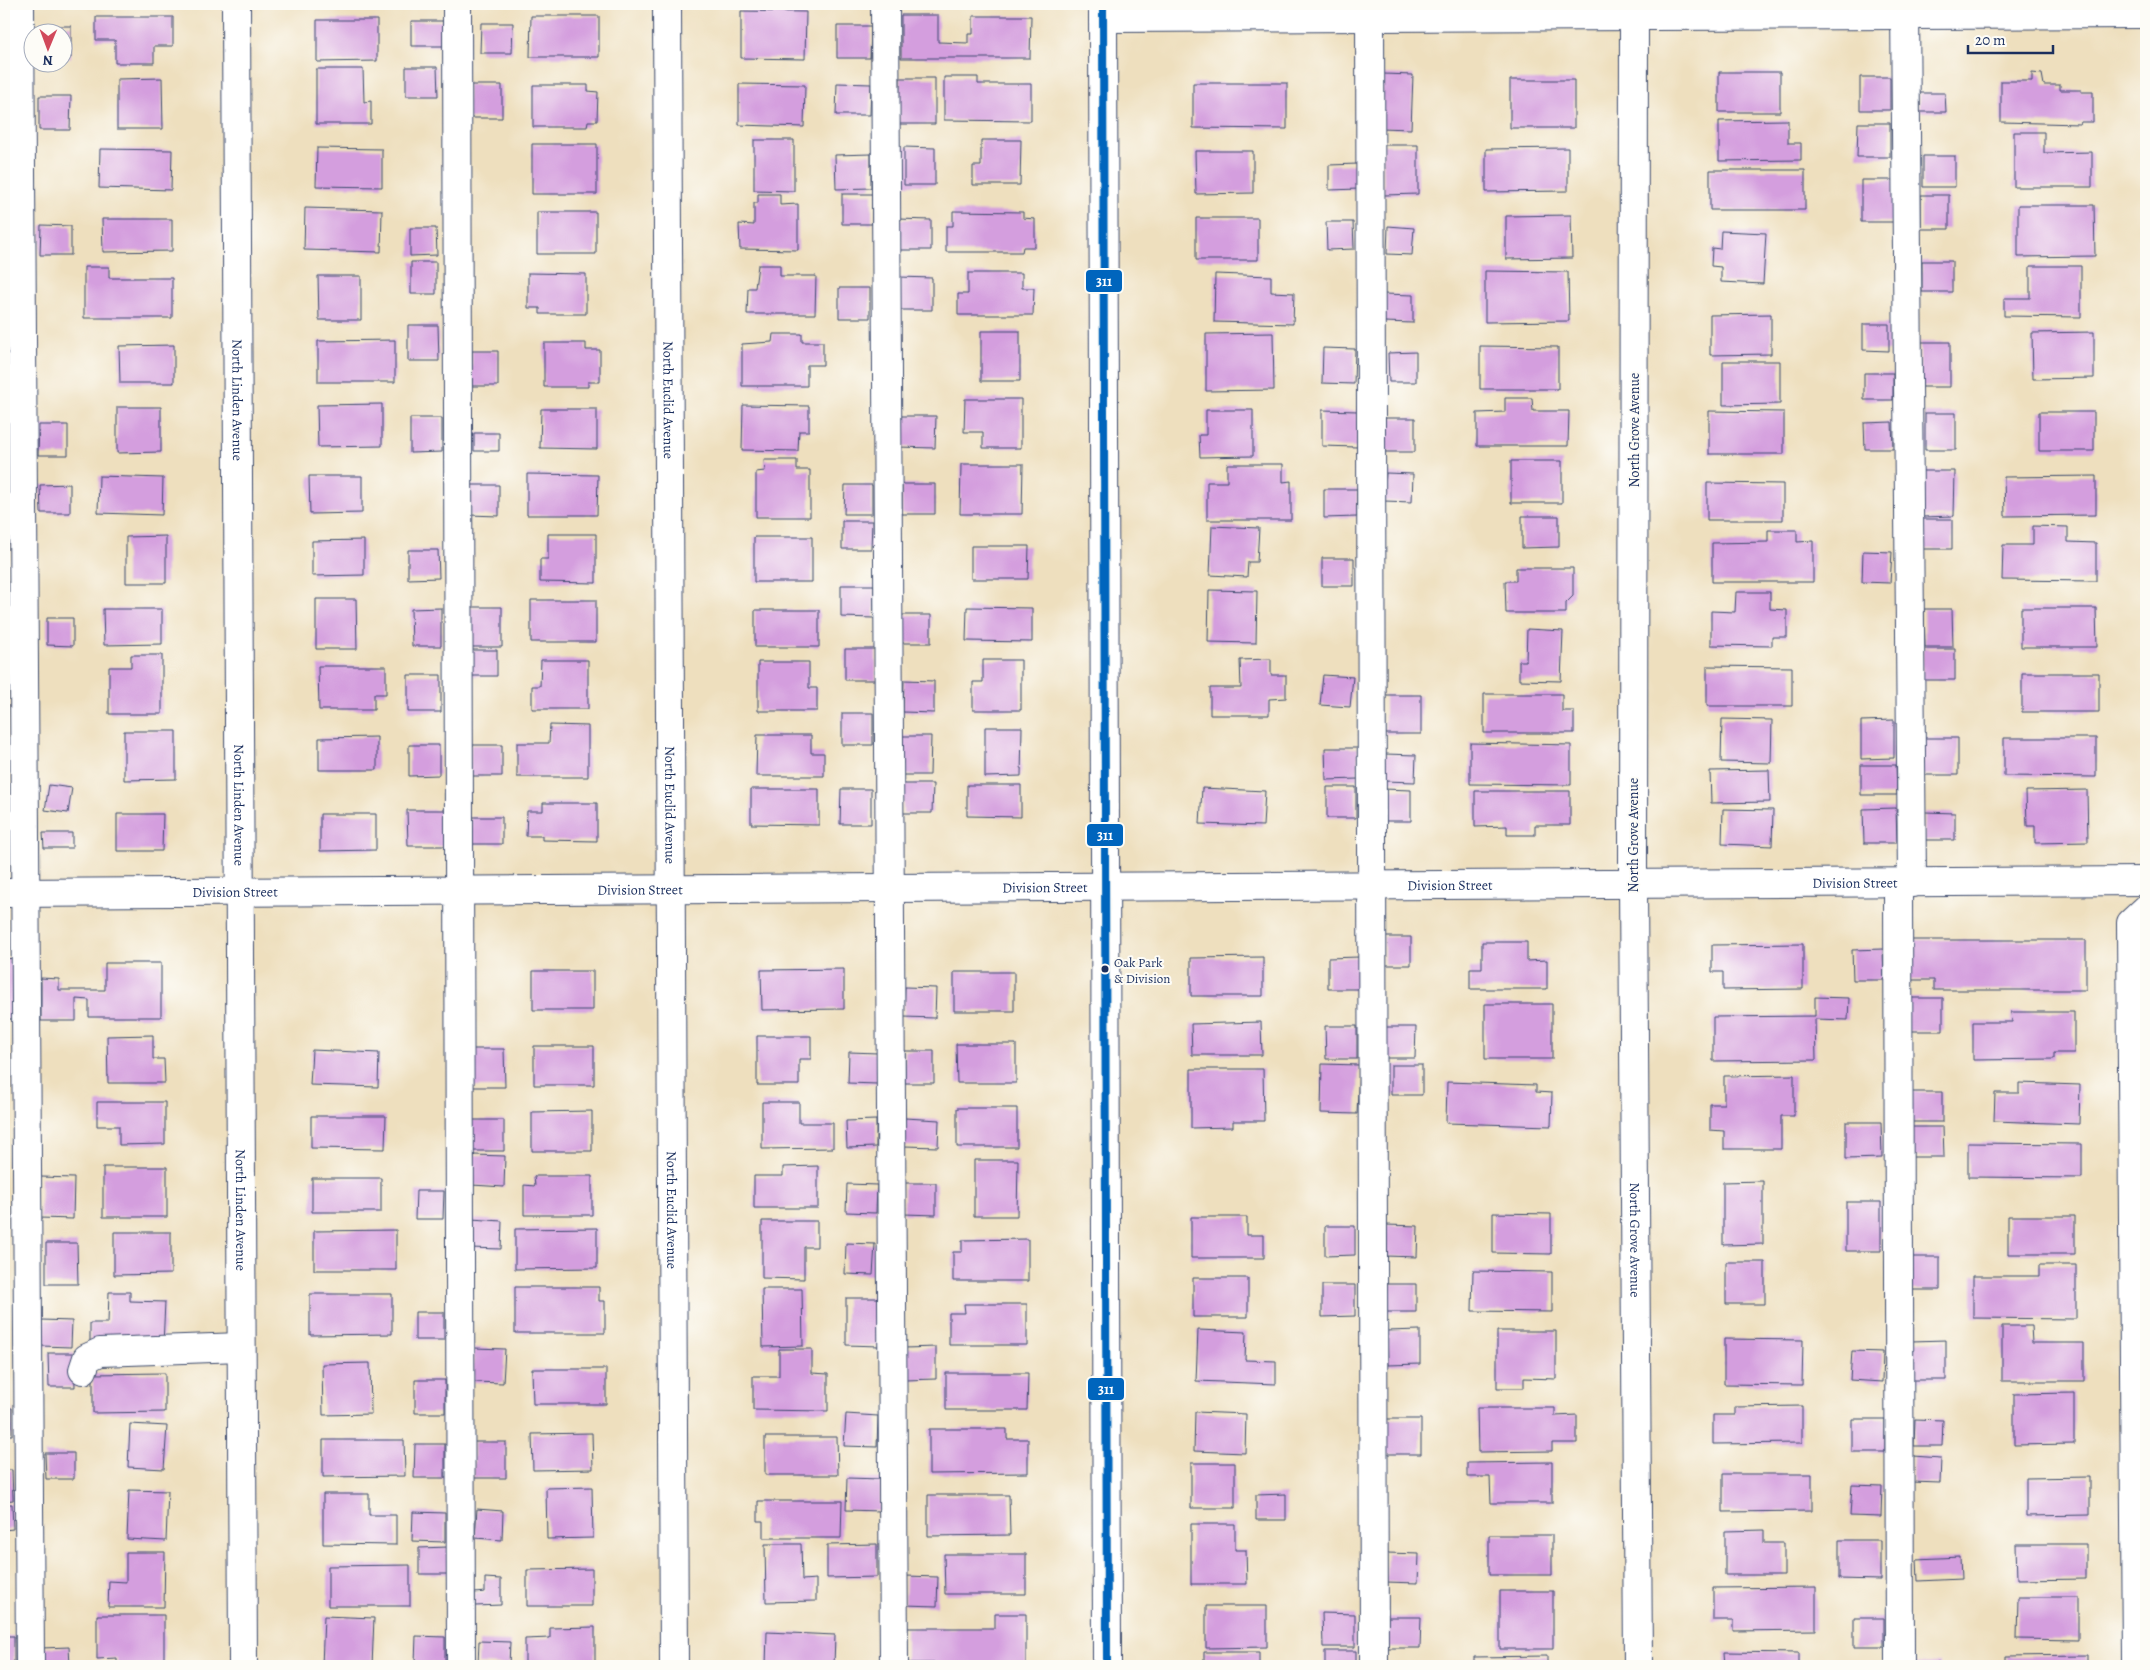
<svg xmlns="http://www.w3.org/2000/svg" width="2150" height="1670" font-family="Alegreya,serif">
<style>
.building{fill:#d49ede}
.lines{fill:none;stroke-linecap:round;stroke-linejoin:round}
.minor-casing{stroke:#3b496c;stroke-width:30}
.minor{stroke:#fff;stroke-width:28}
.bus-1-casing{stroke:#fdfcf7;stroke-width:11}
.bus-1{stroke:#0065bd;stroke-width:8}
.bus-dot{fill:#1b2f5e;stroke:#fdfcf7;stroke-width:2}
.labels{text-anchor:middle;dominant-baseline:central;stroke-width:4;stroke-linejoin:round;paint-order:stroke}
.bus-label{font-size:13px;fill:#1b2f5e;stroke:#fdfcf7;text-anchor:start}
.street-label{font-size:14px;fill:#1b2f5e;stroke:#fdfcf7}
.line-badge{stroke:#fdfcf7;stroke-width:2}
.badge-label{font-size:14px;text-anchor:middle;font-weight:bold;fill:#fff}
</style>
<rect width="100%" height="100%" fill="#fdfcf7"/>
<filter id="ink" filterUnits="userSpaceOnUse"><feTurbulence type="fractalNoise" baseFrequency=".02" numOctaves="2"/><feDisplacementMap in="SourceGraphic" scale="10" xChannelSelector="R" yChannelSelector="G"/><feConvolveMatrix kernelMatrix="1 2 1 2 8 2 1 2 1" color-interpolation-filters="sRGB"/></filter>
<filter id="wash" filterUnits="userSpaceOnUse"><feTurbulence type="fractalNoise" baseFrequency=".0096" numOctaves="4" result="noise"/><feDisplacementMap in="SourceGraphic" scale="20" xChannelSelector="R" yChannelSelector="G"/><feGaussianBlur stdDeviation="1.12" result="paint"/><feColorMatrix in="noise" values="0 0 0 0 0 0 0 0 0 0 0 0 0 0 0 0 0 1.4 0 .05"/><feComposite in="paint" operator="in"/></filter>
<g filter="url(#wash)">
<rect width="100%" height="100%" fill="#eedfbe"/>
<g id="blocks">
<path class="building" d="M741 11 806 12 805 59 741 58Z
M901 15H938V42L968 43V34H973V16H1031L1030 58H901Z
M531 16H599V57H530Z
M96 17H173V46H154V63H115V40H96Z
M317 20H377V61L317 62Z
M411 21H443V46H411Z
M481 23H513L512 53H480Z
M39 26H71V58H62V32H39Z
M837 26H871L870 58H837Z
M4 30H10V62H4Z
M406 67H437L438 96H406Z
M316 69H363L364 102 371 101V124H316Z
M1719 72H1780V112H1719Z
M2032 73 2042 74 2044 85H2060V90H2081V92H2093V122H2081L2080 124 2001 122V81H2032Z
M1383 74 1413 75 1411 129 1381 128Z
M944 77H978V84H1031V121L944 120Z
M1860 77H1890V110H1860Z
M162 78 163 129H117V79Z
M900 78H935V124H899Z
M1510 80H1574V128H1510Z
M837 83 871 84 870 115H836Z
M1193 83H1287V129L1193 128Z
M739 84 805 85 804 127 739 125Z
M468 85H502V118H468Z
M533 85H588V91L598 92 597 121H588L587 127H533Z
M1919 93H1945L1946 112H1919Z
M39 96H71L70 130H39Z
M1788 120V143H1801V160L1719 161V121Z
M1858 123H1890V157H1857Z
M2014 132H2044V153L2092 152V187H2014Z
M754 140H794V191L754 190Z
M981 140H1021L1020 185H973V166H981Z
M532 144H597V194H532Z
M1383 145H1418V194L1384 195Z
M904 147 935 148V185H904Z
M317 148 382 149V187L316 186Z
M1568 148V191L1486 192V149Z
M100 149 172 150 171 190 99 188Z
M1195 151H1253V193L1196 194Z
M871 154V188L836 189 835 155Z
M1923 156H1955V187H1923Z
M1358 164 1359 189 1329 190V165Z
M1710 170H1805V210H1710Z
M1861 180H1894V222H1861Z
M758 194H780V205L798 204V250L740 249 739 224 754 225V203H758Z
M842 194H872V224H842Z
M1921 195H1949V229H1921Z
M2018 205H2094L2095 256 2018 257Z
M305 208 382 210 381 252 304 250Z
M953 211 1023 212V218L1035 219V247H1023L1022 252H946V226H953Z
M537 212H596V254H537Z
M1571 215 1572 258 1506 259V216Z
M1196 218H1258V260H1196Z
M102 219H172V251L103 252Z
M898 219 931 220V250H899Z
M1326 222H1353L1354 249 1327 250Z
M41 225 71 226V255H40Z
M1388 226 1414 228 1412 255 1387 254Z
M410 228H436L437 255 410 256Z
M1721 231 1766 233 1763 284 1721 282V267L1711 266 1712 248 1720 249Z
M1922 261H1952V292H1922Z
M411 262H436V294H411Z
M758 265H780V276H816L815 314H747L748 288H755Z
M2030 266H2081V317L2004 316V298H2030Z
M84 267H109V278H172V318H84Z
M1485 271 1568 272 1569 321 1485 322Z
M528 273 586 274V314H540V308H528Z
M968 273H1022V288H1034L1033 315H958V294H968Z
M1215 274 1271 276V292L1294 293 1293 324 1214 322Z
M318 276H361V320H319Z
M899 277 932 278V310H899Z
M839 288H870V318H839Z
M1384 294 1413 295V323L1384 322Z
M1771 314V354L1710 355V315Z
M1863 324H1889V351L1863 350Z
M408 325H438L439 361H408Z
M981 331H1020V381H981Z
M2094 332V378L2033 379 2032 333Z
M1273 333 1274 390 1206 391V334Z
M773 334H802V342H823V365H807V386H742V344L772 342Z
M395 340V382H318V341Z
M1920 342H1950V387H1920Z
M544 343H586V350H600V382H588V387H544Z
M174 345V383H120L119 346Z
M1480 346 1558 347V389H1480Z
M1323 348 1355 349 1354 384 1322 383Z
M472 351H498V386H472Z
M1416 352V382H1389L1388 353Z
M1723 361H1780V404L1723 405Z
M1864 373H1893V400H1864Z
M4 396H8V433H4Z
M1505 398H1532L1533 411H1569L1568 446H1477V413L1505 412Z
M965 399H1021V448H983V432H964Z
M382 404V446L318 447 317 405Z
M743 405 809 406V431H799L798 451 742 450Z
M117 407H161V452L117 453Z
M541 409H597V449L540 448Z
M1206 410H1253V456L1200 457 1199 435H1206Z
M1322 410 1358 411 1357 447 1322 446Z
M1709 411 1784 412V454H1709Z
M2039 412H2094V451H2039Z
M1925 413H1956V450H1925Z
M898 416H936L935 448 898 447Z
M410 418H442V452L410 453Z
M1384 418H1415V452H1384Z
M1892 422 1893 449H1865L1864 423Z
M39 425H68V455H38Z
M474 433H499V451H474Z
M4 458H9V494H4Z
M764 460H797V470H810V517H756V472L765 471Z
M1511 461H1562V503H1511Z
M961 464H1023L1022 514H960Z
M1227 464H1283V482L1291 481V520H1207V482H1227Z
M1922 471H1955L1954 516 1922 517Z
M1386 473 1413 474 1412 502 1384 501Z
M527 474 598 475 597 515H527Z
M99 476 163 478 162 515 98 513Z
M309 476H362V513L310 514Z
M2096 476V515L2005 516 2004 477Z
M1707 483 1783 484V520H1707Z
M70 484V513H41L40 485Z
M902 484H935V514H902Z
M469 485H499V516L469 515Z
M845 485H872V514H844Z
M1324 489H1357V517L1324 518Z
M1522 516H1559V547L1522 548Z
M1921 519H1952V549H1921Z
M842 521H872L871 549H842Z
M4 524H6L5 555H4Z
M1212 526 1259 528 1257 562H1248L1247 577 1210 575Z
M2033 526 2068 527V542L2096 543V581L2002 580 2003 545H2033Z
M1768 530H1797V542L1813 541V582H1712V543L1768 542Z
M548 534H596V583L540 582V559H548Z
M166 536V583H126V537Z
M754 537H812V582H754Z
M364 540V575L312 576V541Z
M971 546H1029L1028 579H971Z
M408 550H438L439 578 408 579Z
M1863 551 1892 552 1890 583 1862 582Z
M1322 558H1354V586H1322Z
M1516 568H1573V596L1566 603V613H1506L1505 581H1516Z
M841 585H874V618L841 617Z
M1209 590 1257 591 1256 643 1208 642Z
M1736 592H1770V609L1787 610V637H1772V646L1711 645V611L1735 612Z
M316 599H356L357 649H316Z
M531 600H596V642H531Z
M470 607H502V647H470Z
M967 607 1032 608V642L966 641Z
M441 608V646H412L411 609Z
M2021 608H2096L2097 647H2021Z
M103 609H162V644L104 645Z
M1924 609H1952L1953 647H1925Z
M755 610H819V647H755Z
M901 615H931V643H901Z
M47 618H73V646L47 645Z
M1527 629 1563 631 1561 681 1519 680V661H1526Z
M845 649H876V680H845Z
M1923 649H1955V680H1922Z
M468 650H497V676H468Z
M131 655H162V714H109V667H131Z
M1271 659V675H1286V698L1269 699V715H1210V688H1241L1240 660Z
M541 660H588V709H532V686H540Z
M983 660H1021V710H973V682H983Z
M758 662H809V688H817V711H758Z
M318 666H386V694H374V710H319Z
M1707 666 1792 667V706H1707Z
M2022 673H2099V712H2022Z
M408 675H441V712H408Z
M1323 675 1353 677 1350 707 1320 705Z
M904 680 934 681V713L903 712Z
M1484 694H1562V711H1574V733H1484Z
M1385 695H1421V734H1385Z
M842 713H873V745H842Z
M1722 719 1772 720 1771 763 1721 762Z
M1894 720V758L1861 759V721Z
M550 725 588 726V777H517V743H549Z
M985 727H1022L1021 776 985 777Z
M124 731H176V779L124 780Z
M757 735H811V753H824V776H756Z
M899 736H931L930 775H899Z
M377 737V770H319V738Z
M1922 738H1958V775H1922Z
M2004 738H2096V777L2004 776Z
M1470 743 1571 745V785L1470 784Z
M409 745H439V775L409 776Z
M471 745H502V776H470Z
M1325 748H1358V779L1326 780Z
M1385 754 1416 755 1415 782 1384 781Z
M1861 765H1896L1897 795H1861Z
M1769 770 1770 802 1711 803 1710 771Z
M903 784H933L932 813H903Z
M49 785 72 788 68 813 45 810Z
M967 785H1021V817L967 816Z
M1327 787H1356V818H1327Z
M1202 788 1265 791 1263 826 1200 824Z
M751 789H819V825L751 824Z
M841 789H871V824H840Z
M1383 789 1411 790V821H1383Z
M2087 790 2088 842 2035 843V826H2027L2026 791Z
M1475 791H1570V825H1535V835H1507V826L1475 827Z
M543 803H597V841L542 840V836H526L527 811H543Z
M1896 808 1897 843H1864L1863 809Z
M1723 809 1773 810 1772 846 1722 844Z
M407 810H447V846H408Z
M1925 812 1955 813V840H1924Z
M117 814H163L162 851H117Z
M320 814H376V850L320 851Z
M471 817H502V844H471Z
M43 833H72V848H44Z
M1384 937H1411V965H1384Z
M1909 940H2086V990H1934V980H1909Z
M1482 942H1527V961L1547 960V989H1470V968H1482Z
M1803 944V989L1723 990V972H1712V945Z
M1883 949 1884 980H1853L1852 950Z
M1263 957V996H1191V958Z
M1359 957 1360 989H1328V958Z
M16 958 17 1019H4V959Z
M105 963H161V1017H89V1000L76 999V1021H41V978L59 979V990H105Z
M844 969V1009L762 1010 761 970Z
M533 971H593V1010H533Z
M954 972H1014V1011H954Z
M905 987 936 988 935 1018 904 1017Z
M1815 997 1849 998 1848 1020 1815 1019 1816 1060 1713 1061V1017L1815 1016Z
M1906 998H1943V1031H1906Z
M1485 1004H1552V1059H1485Z
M2011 1012H2074V1053H2054V1059L1973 1060V1022H2012Z
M1261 1022 1262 1055H1192L1191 1024Z
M1325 1026H1357V1059H1326Z
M1385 1027H1416L1415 1058H1385Z
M153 1035V1059H164L165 1083H108L107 1036Z
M757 1036H811V1059H799V1085H757Z
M956 1044H1016V1083H957Z
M534 1046H594V1085H534Z
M470 1049H504L505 1087H470Z
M312 1050 379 1053 378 1087 310 1085Z
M905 1051H934V1083H905Z
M849 1052 878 1053 877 1084 848 1083Z
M1322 1064 1359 1065 1357 1114 1321 1113Z
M1391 1065H1422V1095H1391Z
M1191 1069H1263L1264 1121H1233V1127L1191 1128Z
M1794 1075V1116H1781V1149H1724V1131L1710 1130V1104H1724V1076Z
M1447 1082 1536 1085V1092L1552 1093 1551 1126 1446 1123Z
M2019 1083 2080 1085 2079 1124 1994 1121 1995 1093H2019Z
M1910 1092H1942V1122H1910Z
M97 1102H165V1144L119 1145V1126H97Z
M762 1102H799V1123H833V1148L762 1149Z
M957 1108H1017V1147H957Z
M592 1111V1151H532V1112Z
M311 1116H386L385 1149 311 1148Z
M905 1118 939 1120 938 1147 904 1146Z
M471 1120H504V1151H472Z
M876 1120V1147L847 1148 846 1121Z
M1846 1122H1881L1882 1158 1846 1159Z
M1911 1127H1943L1944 1157H1911Z
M1968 1143 2082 1144V1178L1968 1177Z
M474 1155 505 1156 504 1187 472 1185Z
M974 1160H1018L1017 1216H974Z
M818 1166V1208H754V1176H783V1167Z
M103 1167H167V1217H103Z
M534 1176H592V1215H524V1185L535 1186Z
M41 1177 74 1178 73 1219 40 1218Z
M312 1178H381V1212H312Z
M1763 1181V1244L1723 1245V1182Z
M904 1183H936V1215L904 1214Z
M847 1184 877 1185 876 1213 846 1212Z
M416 1191H444L443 1219H415Z
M1846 1202H1881V1251H1846Z
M1493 1213 1551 1214V1254L1493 1253Z
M2008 1216H2075V1254H2008Z
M1191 1217H1247V1235H1264V1258H1191Z
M471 1219 502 1221 501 1249 470 1248Z
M762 1221H817V1247H804V1279L762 1278Z
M1386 1225 1418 1226 1417 1257 1385 1256Z
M1325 1226H1355V1255L1325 1256Z
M597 1228V1268L515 1269V1229Z
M396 1230V1270H314V1231Z
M114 1232H171V1274L114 1275Z
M1028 1239V1281H953V1252H962V1240Z
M46 1243H77L78 1284H46Z
M846 1243 875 1244 873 1275 845 1274Z
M1911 1257H1940V1290H1911Z
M1726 1262H1765V1304H1726Z
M2039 1265H2076V1319L1973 1318V1276H2039Z
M1473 1271 1552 1272V1312L1472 1311Z
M1193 1278H1248V1317H1193Z
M1385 1284H1416V1312H1385Z
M1322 1285H1355V1316L1322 1317Z
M515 1287H599V1301H605V1333H515Z
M762 1289H802L803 1346 763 1347Z
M109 1292H130V1301L165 1302 163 1345 90 1343V1323H108Z
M310 1294H392V1334L310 1335Z
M846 1298H879V1346L846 1345Z
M964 1304H1027V1345H949V1313H965Z
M415 1312H444V1340H415Z
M42 1320 72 1321 71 1347 41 1346Z
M2002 1326H2031L2032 1343H2084V1381H2002Z
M1198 1330 1246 1332 1245 1360 1276 1361V1384L1196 1381Z
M1420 1330V1364L1388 1365 1387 1331Z
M1497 1331H1556V1379L1524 1378V1388H1497Z
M1724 1339 1803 1340 1802 1385 1724 1384Z
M1946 1340V1380H1911V1341Z
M936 1347V1379L905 1380V1348Z
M474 1348 505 1349 503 1383 473 1382Z
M779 1349H812V1373L828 1374V1411L753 1410V1376H779Z
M1852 1351 1883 1352 1882 1382 1850 1380Z
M48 1353H74L75 1387H49Z
M370 1363 371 1414 323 1415 322 1364Z
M532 1369H606V1404H533Z
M165 1373V1412L93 1413V1374Z
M946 1373H1028L1027 1410H946Z
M415 1380H445V1413H415Z
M2074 1393V1444L2014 1445V1394Z
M1802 1406V1443L1713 1444V1415H1735V1407Z
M4 1408H12V1435H4Z
M1477 1408H1555V1416L1577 1415V1443H1552V1451L1478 1452Z
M1195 1412 1246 1414 1245 1453 1194 1451Z
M846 1414 878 1416 877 1447 844 1446Z
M1386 1419H1421V1454H1386Z
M1852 1419H1885V1452H1852Z
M1915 1419 1943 1420 1942 1446H1914Z
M130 1424 167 1426 164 1469 128 1467Z
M929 1429H1007V1439H1028V1473L929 1474Z
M592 1433 593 1469 533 1470 532 1434Z
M765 1437H837L838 1475H765Z
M323 1440H404L405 1476 323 1477Z
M474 1442H506V1478H474Z
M415 1444H445V1478H414Z
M45 1453H74V1479H46Z
M1913 1456 1941 1458 1940 1483 1912 1482Z
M1552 1462V1503H1491L1490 1477H1467V1463Z
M1191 1463H1235V1508H1191Z
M4 1470H12L13 1500 4 1501Z
M1723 1474H1812V1511L1723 1512Z
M2090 1477V1515L2026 1516V1478Z
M847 1478 881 1479 880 1511 846 1510Z
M1852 1485 1882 1486 1881 1517 1850 1516Z
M592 1487 593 1538 547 1539 546 1488Z
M129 1490 168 1491 166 1541 127 1539Z
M323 1494H369V1515H396V1545L323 1544Z
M1286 1494V1520H1256V1495Z
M928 1495H1009L1010 1535 928 1536Z
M758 1501H842L841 1538H763V1521H758Z
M4 1504H12L13 1529 4 1530Z
M477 1509 503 1511 502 1540 475 1538Z
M413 1512 445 1513V1542L412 1541Z
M1191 1524H1235V1550H1246L1247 1584H1191Z
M1764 1530V1543H1784V1575H1725V1531Z
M1489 1535H1552V1575H1489Z
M1839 1540H1880V1580L1839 1579Z
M765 1544H801L802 1580 816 1579V1601L766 1602Z
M877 1544V1577L827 1578V1545Z
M2016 1544H2086V1579L2017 1580Z
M448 1547V1574H419V1548Z
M126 1552H165L164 1607H108L109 1581 126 1582Z
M1387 1553 1419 1554 1418 1583 1386 1582Z
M944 1554H1026V1594H945Z
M1960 1557 1961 1579 1918 1581 1917 1559Z
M410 1565V1606H328V1566Z
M592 1569V1606H527V1570Z
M906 1576 938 1577 937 1606 905 1605Z
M485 1578 501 1579V1605L475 1606V1593L485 1592Z
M1816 1587V1630L1733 1631V1620H1713V1588Z
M1500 1591H1553V1649H1500Z
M2018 1597H2078V1640L2017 1639Z
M1206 1606H1267V1647L1206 1648Z
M1322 1613 1355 1614V1647H1323Z
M995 1614H1026V1666H944V1663H906V1628H995Z
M97 1615H164V1666H117V1658L97 1659Z
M324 1616 374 1618 372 1666H322Z
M1388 1617H1421L1420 1648H1387Z
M1854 1618H1884V1647H1854Z
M595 1627V1666H525V1639L550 1638V1628Z
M767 1632 835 1635 834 1666H766Z
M4 1636H14V1665H4Z
M416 1636 445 1637V1664L415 1663Z
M479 1641 510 1642 509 1665 478 1664Z
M69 1647 70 1666H42V1648Z
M1325 1651H1356V1666H1325Z
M1204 1652H1259V1666H1204Z
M1724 1652 1799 1653V1666H1725Z
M2087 1655V1666H2006V1656Z
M1547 1656V1666H1474V1657Z
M1940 1663V1666H1909V1664Z"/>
</g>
</g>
<g filter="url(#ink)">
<use href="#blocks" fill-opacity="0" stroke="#3b496c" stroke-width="1"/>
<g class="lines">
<defs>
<g id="minor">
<path d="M20 4 30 1666"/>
<path id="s1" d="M236 4 243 1666"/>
<path d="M457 4 461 1666"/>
<path id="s2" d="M667 4 674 1666"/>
<path d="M885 4 894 1666"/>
<path d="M1103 4 1107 1666"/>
<path d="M1370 4 1374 1666"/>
<path id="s3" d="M1634 4 1633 884 1638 1666"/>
<path d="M1905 4 1912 883"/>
<path d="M1103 18 2146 14"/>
<path d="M1898 883 1900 1666"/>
<path id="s4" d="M4 893 2146 881"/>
<path d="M83 1370 87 1358 100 1352 241 1347"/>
<path d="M2136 1666 2131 923 2146 909"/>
</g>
</defs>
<use href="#minor" class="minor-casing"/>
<use href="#minor" class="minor"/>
<defs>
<path id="bus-1" d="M1103 4 1107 1666"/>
</defs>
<use href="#bus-1" class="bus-1-casing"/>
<use href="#bus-1" class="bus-1"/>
</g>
</g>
<circle class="bus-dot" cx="1105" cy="969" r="4.5"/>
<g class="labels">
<g class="bus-label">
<text x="1114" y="962">Oak Park<tspan x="1114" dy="16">&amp; Division</tspan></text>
</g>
<g class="street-label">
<text stroke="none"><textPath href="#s1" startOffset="396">North Linden Avenue</textPath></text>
<text stroke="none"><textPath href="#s2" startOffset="396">North Euclid Avenue</textPath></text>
<text transform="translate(1634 430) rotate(-90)">North Grove Avenue</text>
<text stroke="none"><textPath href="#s1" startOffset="801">North Linden Avenue</textPath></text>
<text stroke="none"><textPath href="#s2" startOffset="801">North Euclid Avenue</textPath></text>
<text transform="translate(1633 835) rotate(-90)">North Grove Avenue</text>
<text stroke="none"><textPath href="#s4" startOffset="1851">Division Street</textPath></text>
<text stroke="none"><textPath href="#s4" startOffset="1446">Division Street</textPath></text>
<text stroke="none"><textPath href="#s4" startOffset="1041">Division Street</textPath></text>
<text stroke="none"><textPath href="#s4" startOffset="636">Division Street</textPath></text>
<text stroke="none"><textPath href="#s4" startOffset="231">Division Street</textPath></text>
<text stroke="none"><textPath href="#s1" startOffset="1206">North Linden Avenue</textPath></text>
<text stroke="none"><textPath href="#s2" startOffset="1206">North Euclid Avenue</textPath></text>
<text stroke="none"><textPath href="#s3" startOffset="1236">North Grove Avenue</textPath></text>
</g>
</g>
<g class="line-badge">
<rect x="1085" y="269" width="38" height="24" rx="5" fill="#0065bd"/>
<rect x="1086" y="823" width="38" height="24" rx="5" fill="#0065bd"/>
<rect x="1087" y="1377" width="38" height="24" rx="5" fill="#0065bd"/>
</g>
<g class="badge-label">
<text x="1104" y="286">311</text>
<text x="1105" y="840">311</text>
<text x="1106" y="1394">311</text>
</g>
<rect width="2150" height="1670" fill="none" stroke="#fdfcf7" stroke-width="20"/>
<g transform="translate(48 48) rotate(181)"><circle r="24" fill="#fdfcf7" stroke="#a3aaba"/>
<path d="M0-4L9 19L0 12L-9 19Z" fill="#d1495b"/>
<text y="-8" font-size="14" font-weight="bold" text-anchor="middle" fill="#1b2f5e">N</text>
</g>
<path d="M1968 45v8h85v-8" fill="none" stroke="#1b2f5e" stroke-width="2.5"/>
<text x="1975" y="45" font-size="15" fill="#1b2f5e" stroke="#fdfcf7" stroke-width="4" paint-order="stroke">20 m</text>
</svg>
